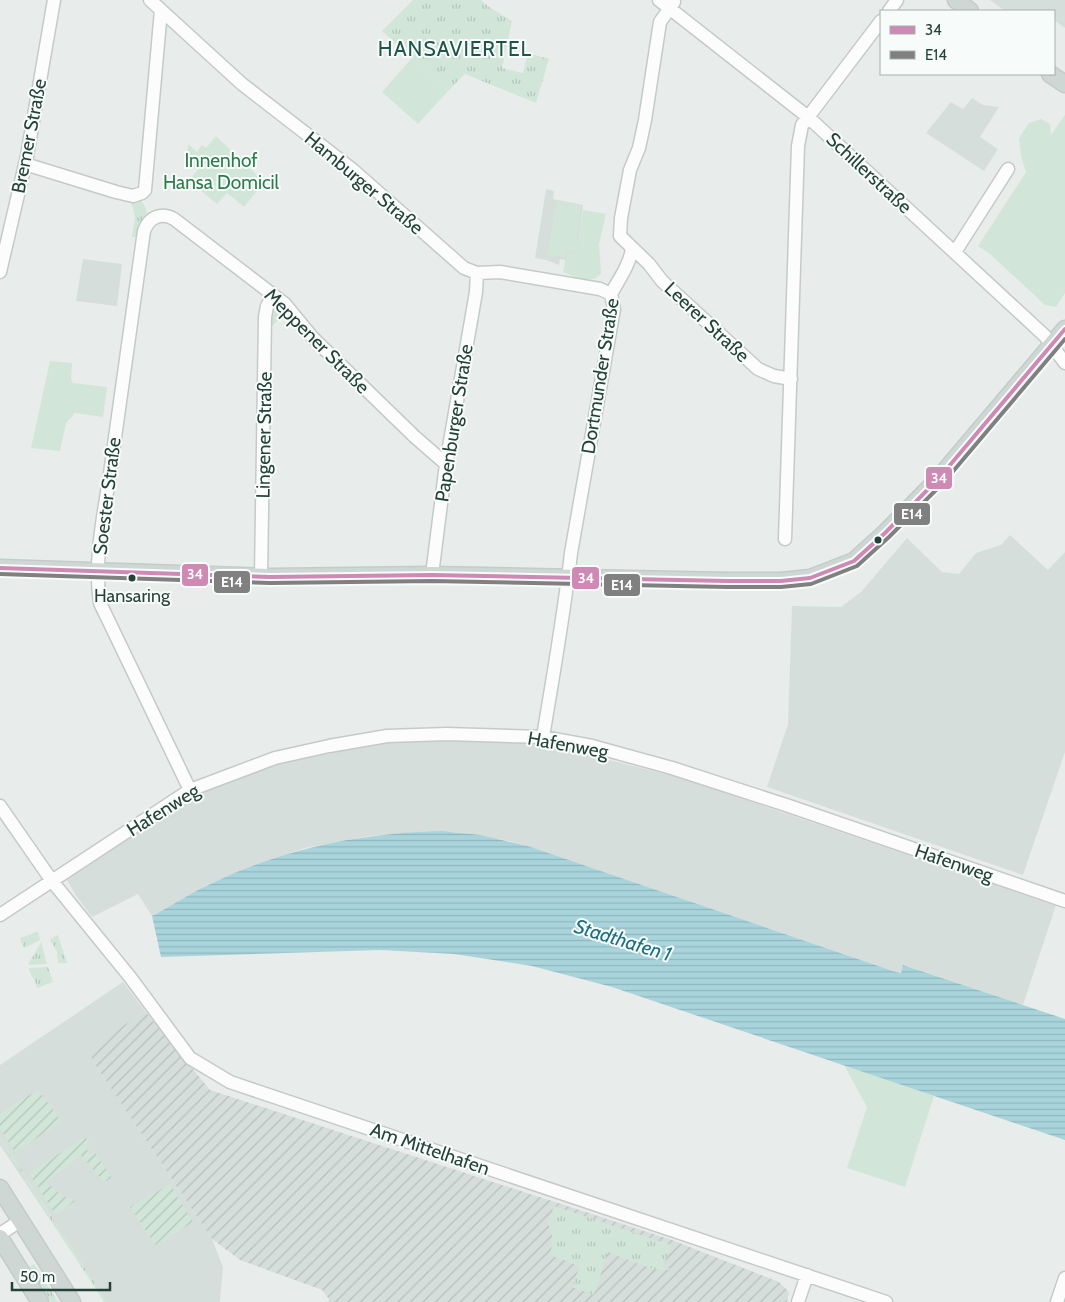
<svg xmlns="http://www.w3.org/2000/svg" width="1065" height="1302" font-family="Cabin,sans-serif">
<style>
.built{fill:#d6dedb}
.industrial{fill:url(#industrial-furrows)}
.grass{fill:url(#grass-tufts)}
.park{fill:#d1e6d8}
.garden{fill:url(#garden-furrows)}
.water{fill:url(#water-rules)}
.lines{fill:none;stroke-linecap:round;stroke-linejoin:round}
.minor-casing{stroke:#c5cac8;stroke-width:15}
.major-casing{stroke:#c3ccc9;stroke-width:19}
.minor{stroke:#fcfcfc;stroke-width:12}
.major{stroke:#cfd7d5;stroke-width:16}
.bus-1-casing{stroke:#f7fbf9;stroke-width:8}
.bus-2-casing{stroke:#f7fbf9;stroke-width:8}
.bus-1{stroke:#ce8ab4;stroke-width:4}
.bus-2{stroke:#808080;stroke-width:4}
.bus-dot{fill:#24423a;stroke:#f7fbf9;stroke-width:2}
.labels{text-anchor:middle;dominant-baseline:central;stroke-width:4;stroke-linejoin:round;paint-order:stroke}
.bus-label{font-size:18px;fill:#24423a;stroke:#f7fbf9}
.street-label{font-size:19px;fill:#24423a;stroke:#f7fbf9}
.park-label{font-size:19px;fill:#2d7a4b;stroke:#f7fbf9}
.water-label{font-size:20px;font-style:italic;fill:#1c6f80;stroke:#f7fbf9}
.quarter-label{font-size:21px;letter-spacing:1px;fill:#1f5548;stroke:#f7fbf9}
.line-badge{stroke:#f7fbf9;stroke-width:2}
.badge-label{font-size:14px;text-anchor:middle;font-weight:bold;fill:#fff}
</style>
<defs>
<pattern id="industrial-furrows" width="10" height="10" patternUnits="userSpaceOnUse" patternTransform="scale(1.25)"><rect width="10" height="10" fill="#d6dedb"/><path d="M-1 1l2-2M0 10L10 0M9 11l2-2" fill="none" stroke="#b8c0bd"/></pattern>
<pattern id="grass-tufts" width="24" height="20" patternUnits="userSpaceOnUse" patternTransform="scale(1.25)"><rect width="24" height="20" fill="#d1e6d8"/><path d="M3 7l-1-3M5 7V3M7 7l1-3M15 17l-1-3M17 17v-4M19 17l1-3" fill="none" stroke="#b3c6ba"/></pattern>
<pattern id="garden-furrows" width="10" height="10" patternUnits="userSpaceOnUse" patternTransform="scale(1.25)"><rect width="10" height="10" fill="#d1e6d8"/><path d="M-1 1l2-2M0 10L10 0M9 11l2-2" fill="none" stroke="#b3c6ba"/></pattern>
<pattern id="water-rules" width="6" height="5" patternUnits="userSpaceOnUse" patternTransform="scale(1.25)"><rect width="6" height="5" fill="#a9d4db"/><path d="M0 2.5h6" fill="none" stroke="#91b7bd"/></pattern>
</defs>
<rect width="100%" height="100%" fill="#e8edeb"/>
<path class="built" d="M990 0H1065V28L1054 20V11H1005Z
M972 98 983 105 999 107 980 137 998 149 984 171 926 133 951 102 963 109Z
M546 189 554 191 553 199 583 205 579 238 582 241 583 249 581 253 576 255 567 252 566 260 560 259 559 265 546 260 535 258Z
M83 259 122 264 117 306 76 301Z
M1010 535 1048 570 1065 552V752L1023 875 767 787 788 724 792 606 841 607 861 592 907 538 942 572 959 574 976 553 1001 545Z
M449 739 542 743 681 778 1056 905 1023 1005 904 965 901 973 893 971 528 846 509 841 456 832H420L369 836 305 848 257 864 225 877 207 885 152 916 138 894 92 917 77 897 65 877 195 795 285 761 373 744Z
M123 982 145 1011 95 1046 92 1060 212 1239 223 1267 220 1302H105L0 1145V1065Z"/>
<path class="industrial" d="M145 1011 210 1090 672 1240 779 1282 789 1292 787 1302H328L329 1299 322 1290 240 1260 212 1239 92 1060 91 1053 94 1046Z"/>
<path class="grass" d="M413 0H481L489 7 512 21 502 68 523 73 528 53 549 59 536 103 465 74 448 91 382 31Z
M140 199C152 214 146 221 139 237H132L135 218 131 201Z
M277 305 291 318 289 320 280 319 272 326V311Z
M38 932 40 940 24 948 20 938Z
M58 935 67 963H58L57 952 50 939Z
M41 942 47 964 29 965V963Z
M48 967 53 982 37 988C36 980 30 976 29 968Z
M0 1137 12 1155 107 1302H104L0 1140Z
M554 1206 671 1245 663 1266 670 1269C658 1274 622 1257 608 1252L594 1295 572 1287 580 1266 550 1255 553 1239 548 1223Z
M34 1264 58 1302H51L28 1267Z"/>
<path class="park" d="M412 58 448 91 418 124 382 92Z
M1065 115V293L1056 307 1045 305 990 254 978 246 1026 172 1021 156 1019 138 1029 123 1041 119 1050 124 1051 135Z
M216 136 264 182 244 207 227 193 217 204 189 181 198 169 186 168 188 144 197 152 202 145 206 148Z
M557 201 581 206 576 238 582 243V250L576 254 566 249 564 257 547 255Z
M583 210 606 214 599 244 601 273C594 286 574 276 563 272L567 251 576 255C583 252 584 248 582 241L579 238Z
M50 361 72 363 71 379 73 383 107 387 103 417 75 413 66 423 60 451 31 448Z
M844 1065 934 1096 905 1187 847 1168 867 1107Z"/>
<path class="garden" d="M38 1090 62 1122 15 1152 0 1128V1113Z
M85 1137 90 1144 86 1148 90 1155 94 1152 112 1178 104 1182 81 1155 46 1182 63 1196 75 1201 55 1214 29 1173Z
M170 1184 193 1222 156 1246 130 1207Z"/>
<path class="water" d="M441 831 480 835 528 846 893 971 901 973 903 965 1065 1019V1140L612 987 532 966 454 954 380 950 161 957 152 916C171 906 189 894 208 885 281 849 360 833 441 831Z"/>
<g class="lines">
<defs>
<path id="minor" d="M150 0 242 84 353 170 464 268 477 273 500 272 600 289 611 294
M659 0 808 117 1045 336 1065 363
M674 2 660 22 645 120 639 148 630 170 621 218 620 236 649 264 662 281 758 369 774 376 791 379
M889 11 897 0
M25 164 116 192 133 196 142 193 145 190 161 10
M955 252 1008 169
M0 272 27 156 54 0
M785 539 798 146 802 125 881 21
M432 575 446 464 476 292 477 273
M261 576 265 317 267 306 273 295
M543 737C553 676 564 615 571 553L614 309 611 294C619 279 629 266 632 249
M190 790 100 603C93 558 105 510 111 466 122 388 133 309 144 231 149 217 161 212 174 219L285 304 313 338 415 437 446 464
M0 806 52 881 130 977 190 1058 230 1082 886 1302
M0 915 190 790 275 758 329 746 387 736 447 734 543 737 592 746 672 768 789 806 1065 901
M0 1234 20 1221
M798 1302 807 1275
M1057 1302 1065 1278"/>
<path id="major" d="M956 0 970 11
M1050 74 1065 84
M0 568 270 577 432 575 727 581H781L810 578 854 561 885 533 939 478 1065 329
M0 1188 72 1302
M0 1238 40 1302"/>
</defs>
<use href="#minor" class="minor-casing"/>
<use href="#major" class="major-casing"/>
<use href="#minor" class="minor"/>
<use href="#major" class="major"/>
<defs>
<path id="bus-1" d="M0 568 270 577 432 575 727 581H781L810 578 854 561 885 533 939 478 1065 329"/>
<path id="bus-2" d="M0 574 270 583 432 581 727 587H781L811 584 857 566 889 537 944 482 1065 339"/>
</defs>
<use href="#bus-1" class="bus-1-casing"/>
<use href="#bus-2" class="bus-2-casing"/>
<use href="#bus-1" class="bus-1"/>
<use href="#bus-2" class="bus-2"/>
</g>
<g class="bus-dot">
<circle cx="878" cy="540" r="4.5"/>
<circle cx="132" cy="578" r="4.5"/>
</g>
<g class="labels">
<g class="bus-label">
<text x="132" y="596">Hansaring</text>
</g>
<g class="street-label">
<text transform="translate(29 136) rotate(-79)">Bremer Straße</text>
<text transform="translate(869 173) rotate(43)">Schillerstraße</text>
<text transform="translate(364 183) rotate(40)">Hamburger Straße</text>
<text transform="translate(707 322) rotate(43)">Leerer Straße</text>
<text transform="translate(317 341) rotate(45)">Meppener Straße</text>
<text transform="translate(600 376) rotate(-81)">Dortmunder Straße</text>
<text transform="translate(454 423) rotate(-81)">Papenburger Straße</text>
<text transform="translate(264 435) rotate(-89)">Lingener Straße</text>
<text transform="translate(107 496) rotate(-83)">Soester Straße</text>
<text transform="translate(568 745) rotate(10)">Hafenweg</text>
<text transform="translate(163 810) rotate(-32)">Hafenweg</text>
<text transform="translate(954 863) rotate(19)">Hafenweg</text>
<text transform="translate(430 1149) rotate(19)">Am Mittelhafen</text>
</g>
<g class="park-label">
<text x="221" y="160">Innenhof<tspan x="221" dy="22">Hansa Domicil</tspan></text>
</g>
<g class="water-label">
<text transform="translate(623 940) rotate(17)">Stadthafen 1</text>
</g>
<g class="quarter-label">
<text x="455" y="48">HANSAVIERTEL</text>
</g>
</g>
<g class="line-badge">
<rect x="925" y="466" width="28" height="24" rx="5" fill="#ce8ab4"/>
<rect x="893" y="502" width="38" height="24" rx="5" fill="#808080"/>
<rect x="181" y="563" width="28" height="24" rx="5" fill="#ce8ab4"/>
<rect x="571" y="566" width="29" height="24" rx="5" fill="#ce8ab4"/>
<rect x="213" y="570" width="38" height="24" rx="5" fill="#808080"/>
<rect x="603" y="573" width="38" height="24" rx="5" fill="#808080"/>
</g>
<g class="badge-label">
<text x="939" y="483">34</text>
<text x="912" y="519">E14</text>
<text x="195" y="579">34</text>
<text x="586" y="583">34</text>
<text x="232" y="587">E14</text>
<text x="622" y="590">E14</text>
</g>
<rect x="880" y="10" width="175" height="65" fill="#f7fbf9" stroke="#a3b1ad"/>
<rect x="890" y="26" width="25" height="8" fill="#ce8ab4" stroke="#a3b1ad"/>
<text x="925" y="35" font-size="15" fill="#24423a">34</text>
<rect x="890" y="51" width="25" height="8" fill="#808080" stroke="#a3b1ad"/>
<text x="925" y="60" font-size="15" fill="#24423a">E14</text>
<path d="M12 1282v8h98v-8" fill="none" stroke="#24423a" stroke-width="2.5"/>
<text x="20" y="1282" font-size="15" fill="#24423a" stroke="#f7fbf9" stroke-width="4" paint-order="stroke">50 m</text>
</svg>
